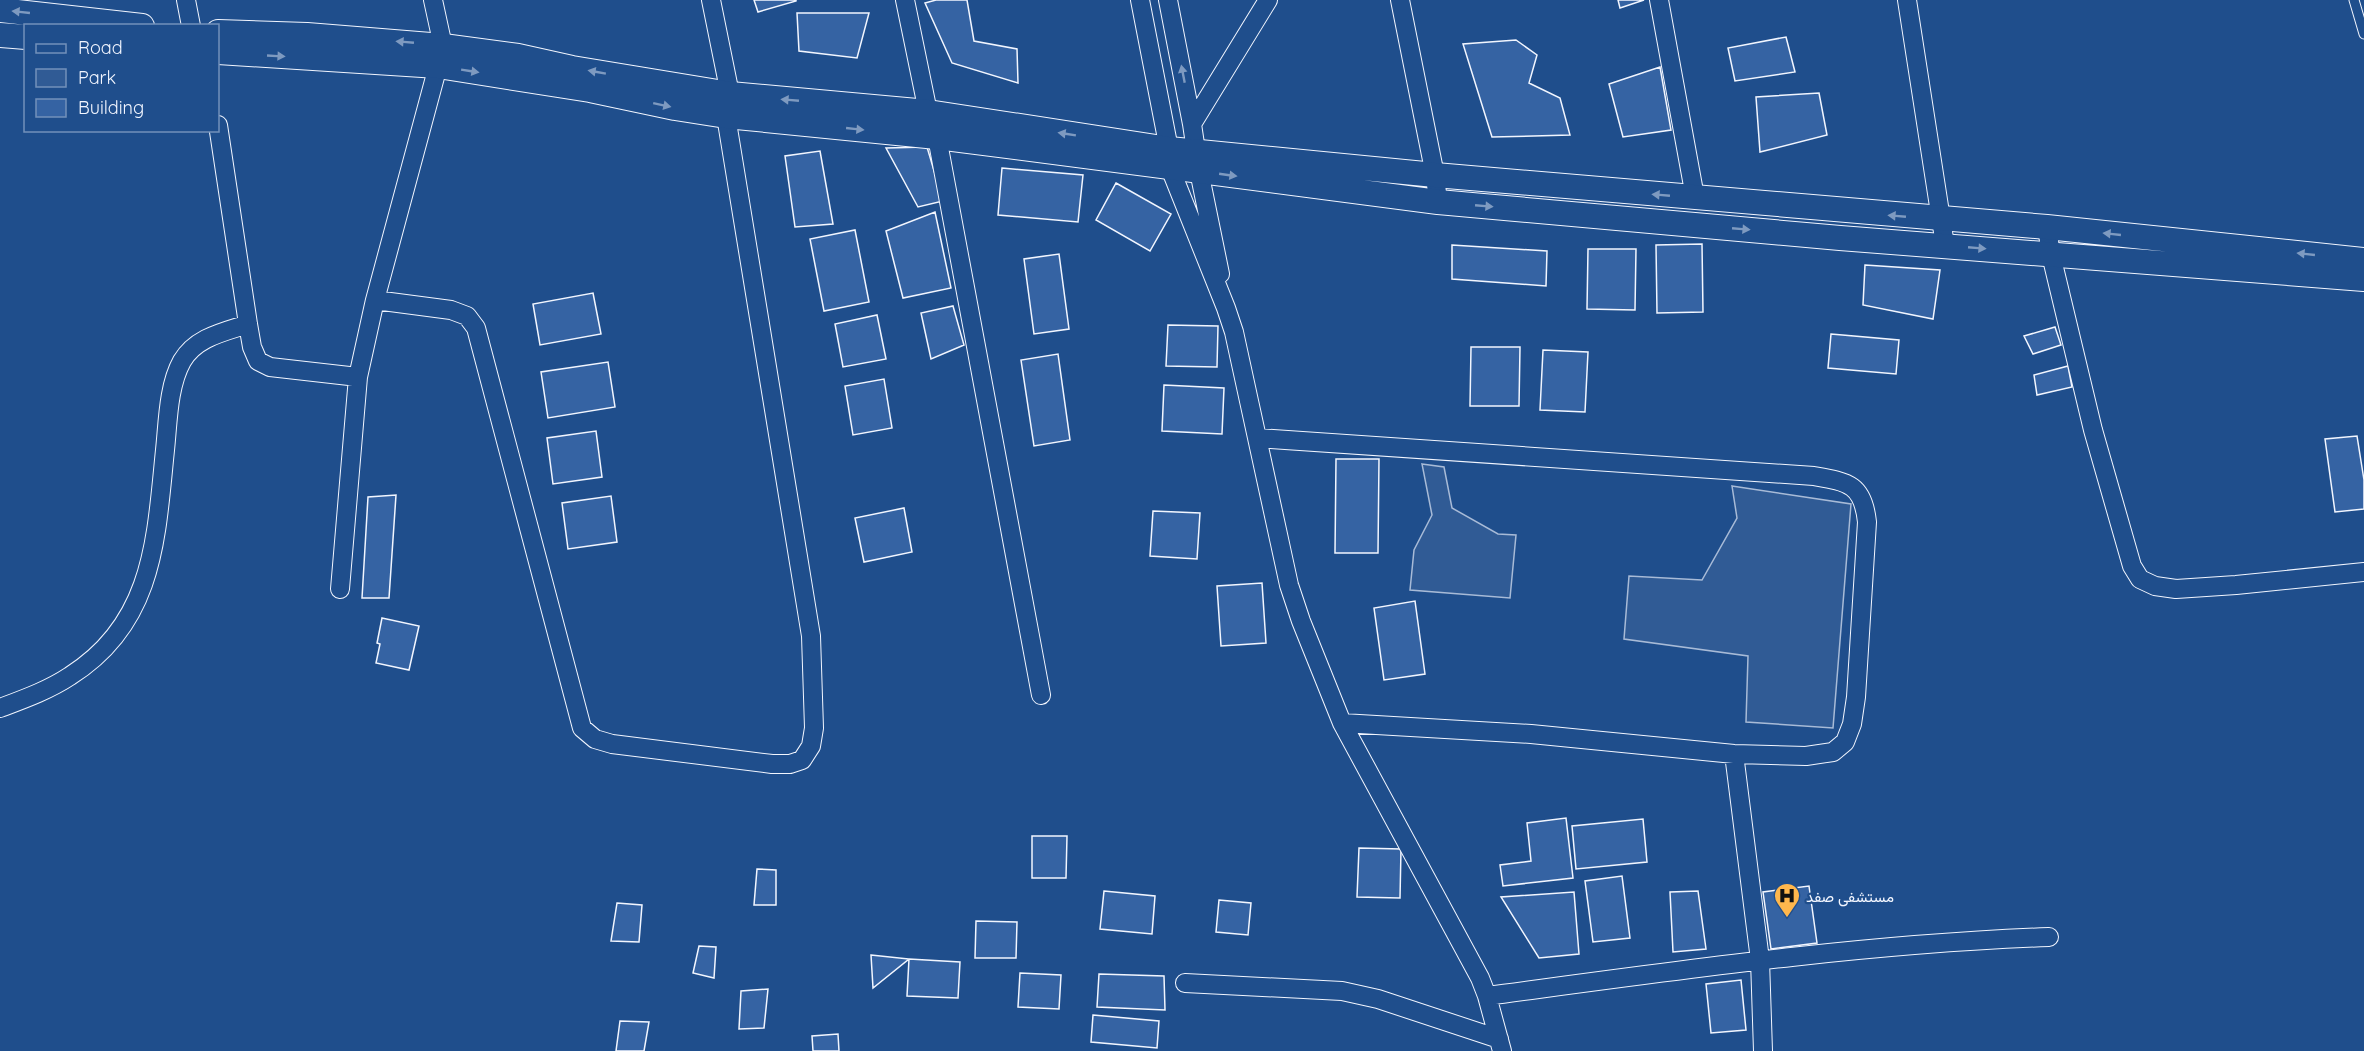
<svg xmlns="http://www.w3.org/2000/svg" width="2364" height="1051" font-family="Quicksand,Vazirmatn,sans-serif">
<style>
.green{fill:#305b95;stroke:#a8bbd7;stroke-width:1.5}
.building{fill:#3563a3;stroke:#f2f6ff;stroke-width:1.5}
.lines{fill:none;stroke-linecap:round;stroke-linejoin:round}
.lane-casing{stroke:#f2f6ff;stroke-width:11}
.street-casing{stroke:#f2f6ff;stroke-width:20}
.secondary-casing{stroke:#f2f6ff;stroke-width:26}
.lane{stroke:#1f4e8c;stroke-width:9}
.street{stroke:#1f4e8c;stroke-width:18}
.secondary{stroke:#1f4e8c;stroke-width:24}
.oneway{fill:#7e9ac0}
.labels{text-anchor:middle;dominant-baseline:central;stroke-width:4.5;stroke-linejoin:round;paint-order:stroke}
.poi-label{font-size:15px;fill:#f2f6ff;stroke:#1f4e8c;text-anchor:start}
</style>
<rect width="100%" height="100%" fill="#1f4e8c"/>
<path class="green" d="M1422 464 1444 467 1452 508 1498 534 1516 535 1510 598 1410 590 1414 550 1432 515Z
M1732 486 1851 504 1833 728 1746 722 1748 656 1624 639 1629 576 1702 580 1737 518Z"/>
<path class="building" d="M754 0H796V1L758 12Z
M936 0H967L974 41 1017 49 1018 83 952 63 925 3Z
M1618 0H1644L1620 8Z
M797 13H869L857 58 799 51Z
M1786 37 1795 72 1735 81 1728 48Z
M1516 40 1537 55 1529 83 1560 98 1570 135 1492 137 1463 44Z
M1660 67 1671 130 1623 137 1609 84Z
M1819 93 1827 135 1760 152 1756 97Z
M927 147 943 201 918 207 886 148Z
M820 151 833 224 795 227 785 156Z
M1002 168 1083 175 1078 222 998 215Z
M1116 183 1171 214 1150 251 1096 220Z
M935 212 951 288 903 298 886 231Z
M855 230 869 302 824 311 810 239Z
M1702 244 1703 312 1657 313 1656 245Z
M1452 245 1547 251 1546 286 1452 279Z
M1588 249H1636L1635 310 1587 309Z
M1059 254 1069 329 1034 334 1024 259Z
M1865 265 1940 270 1933 319 1863 305Z
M593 293 601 334 540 345 533 304Z
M953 306 964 345 931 359 921 313Z
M877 315 886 359 843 367 835 324Z
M1168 325 1218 326 1217 367 1166 366Z
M2055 327 2061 345 2033 354 2024 336Z
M1831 334 1899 340 1896 374 1828 368Z
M1471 347H1520L1519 406H1470Z
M1543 350 1588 352 1585 412 1540 410Z
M1058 354 1070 440 1034 446 1021 360Z
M608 362 615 407 548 418 541 372Z
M2068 366 2072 387 2037 395 2034 375Z
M884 379 892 428 853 435 845 386Z
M1164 385 1224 388 1222 434 1162 431Z
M596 431 602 477 553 484 547 438Z
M2357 436 2364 480V509L2335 512 2325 439Z
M1336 459H1379L1378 553H1335Z
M396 495 389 598H362L368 497Z
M611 496 617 542 568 549 562 503Z
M904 508 912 552 864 562 855 518Z
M1153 511 1200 513 1197 559 1150 556Z
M1262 583 1266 643 1221 646 1217 586Z
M1415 601 1425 674 1384 680 1374 608Z
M382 618 419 626 409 670 376 663 380 644 377 643Z
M1566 818 1573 878 1503 886 1500 865 1531 861 1527 823Z
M1643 819 1647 862 1576 869 1572 826Z
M1032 836H1067L1066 878H1032Z
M1359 848 1401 849 1400 898 1357 897Z
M757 869 776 870V905H754Z
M1622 876 1630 938 1593 942 1585 881Z
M1809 886 1817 943 1771 949 1763 892Z
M1104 891 1155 896 1152 934 1100 929Z
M1698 891 1706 949 1673 952 1670 892Z
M1574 892 1579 954 1539 958 1501 897Z
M1219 900 1251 903 1248 935 1216 932Z
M617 903 642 905 639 942 611 941Z
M976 921 1017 922 1016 958H975Z
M699 946 716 947 714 978 693 973Z
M871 955 909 959 873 988Z
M909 959 960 962 958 998 907 996Z
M1020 973 1061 975 1059 1009 1018 1007Z
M1099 974 1164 976 1165 1010 1097 1007Z
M1741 980 1746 1030 1711 1033 1706 984Z
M768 989 764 1028 739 1029 741 991Z
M1093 1015 1159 1021 1157 1048 1091 1042Z
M620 1021 649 1022 644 1051H616Z
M838 1034 839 1051H813L812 1036Z"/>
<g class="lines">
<defs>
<path id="lane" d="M2354 0 2364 34"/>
<path id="street" d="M186 0 191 26
M433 0 443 46
M711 0 730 94
M905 0 928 112
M1140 0 1169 149 1170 168 1226 308 1234 332 1289 585 1301 621 1342 723 1480 978 1487 996 1502 1051
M1168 0 1192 124 1199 171 1220 274
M1400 0 1435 175 1438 202
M1659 0 1695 197
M1907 0 1945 245
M1192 124 1268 0
M218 125 248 324 252 347 258 361 270 367 358 377
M937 137 1041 695
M2047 227 2051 255 2093 430 2132 566 2140 579 2155 586 2176 589 2236 585 2364 572
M375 300 451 310 467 316 476 328 582 728 595 739 612 744 772 764H790L802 760 811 746 814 728 811 636 726 116
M1257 438 1814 476C1848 482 1863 484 1867 522L1856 697 1852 724 1845 742 1833 752 1806 756 1734 754 1531 734 1342 723
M340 589 358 377 375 300 438 66
M0 708C24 699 49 690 70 676 154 623 156 539 165 450 168 422 168 386 182 361 196 337 224 332 248 324
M1734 754 1760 960 1763 1051
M1185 983 1342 991 1378 999 1499 1039
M1487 996C1674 971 1860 944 2049 937"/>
<path id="secondary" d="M0 10 142 26
M218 32 307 35 443 46 518 56 572 68 730 94 928 112 1169 149 1435 175 2047 227 2364 260
M0 35 26 37
M218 52 438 66 590 90 675 108 726 116 937 137 1438 202 1840 238 2364 279"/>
</defs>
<use href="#lane" class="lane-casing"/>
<use href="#street" class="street-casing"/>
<use href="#secondary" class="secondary-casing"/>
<use href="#lane" class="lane"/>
<use href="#street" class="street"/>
<use href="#secondary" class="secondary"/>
</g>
<defs><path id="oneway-solid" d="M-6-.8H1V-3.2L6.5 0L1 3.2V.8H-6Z" transform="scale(1.5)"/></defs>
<g class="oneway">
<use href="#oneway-solid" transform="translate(21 12) rotate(-174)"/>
<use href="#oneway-solid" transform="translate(405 42) rotate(-175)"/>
<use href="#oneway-solid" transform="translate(276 56) rotate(3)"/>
<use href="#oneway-solid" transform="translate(470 71) rotate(9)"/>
<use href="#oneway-solid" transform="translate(597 72) rotate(-170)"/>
<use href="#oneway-solid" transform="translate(1183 74) rotate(-101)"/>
<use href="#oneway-solid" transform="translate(790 100) rotate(-175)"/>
<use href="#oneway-solid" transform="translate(662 105) rotate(12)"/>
<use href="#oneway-solid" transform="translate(855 129) rotate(6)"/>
<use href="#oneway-solid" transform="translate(1067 134) rotate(-171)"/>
<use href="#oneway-solid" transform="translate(1228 175) rotate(8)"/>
<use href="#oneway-solid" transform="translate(1661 195) rotate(-175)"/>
<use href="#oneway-solid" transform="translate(1484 206) rotate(5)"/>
<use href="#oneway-solid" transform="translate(1897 216) rotate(-175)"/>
<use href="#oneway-solid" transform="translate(1741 229) rotate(5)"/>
<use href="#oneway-solid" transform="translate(2112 234) rotate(-174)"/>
<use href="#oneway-solid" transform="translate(1977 248) rotate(5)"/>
<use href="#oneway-solid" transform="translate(2306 254) rotate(-174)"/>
</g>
<defs>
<symbol id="hospital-pin" viewBox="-11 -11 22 30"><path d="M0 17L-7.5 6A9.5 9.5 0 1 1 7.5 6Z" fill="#ffb74d" stroke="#1f4e8c"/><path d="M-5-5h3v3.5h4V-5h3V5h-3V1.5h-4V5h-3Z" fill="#111"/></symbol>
</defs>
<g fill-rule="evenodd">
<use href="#hospital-pin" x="1772" y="881" width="30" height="40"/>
</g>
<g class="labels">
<g class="poi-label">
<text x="1806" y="896">مستشفى صفد</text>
</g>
</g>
<rect x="24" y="24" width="195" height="108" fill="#1f4e8c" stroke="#7391ba" stroke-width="1.5"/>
<rect x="36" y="44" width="30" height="9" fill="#1f4e8c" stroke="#7391ba" stroke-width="1.5"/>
<text x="78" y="54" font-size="18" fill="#f2f6ff">Road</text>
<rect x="36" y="69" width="30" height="18" fill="#305b95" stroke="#7391ba" stroke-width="1.5"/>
<text x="78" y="84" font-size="18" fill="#f2f6ff">Park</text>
<rect x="36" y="99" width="30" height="18" fill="#3563a3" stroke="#7391ba" stroke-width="1.5"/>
<text x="78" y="114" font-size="18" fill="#f2f6ff">Building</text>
</svg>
